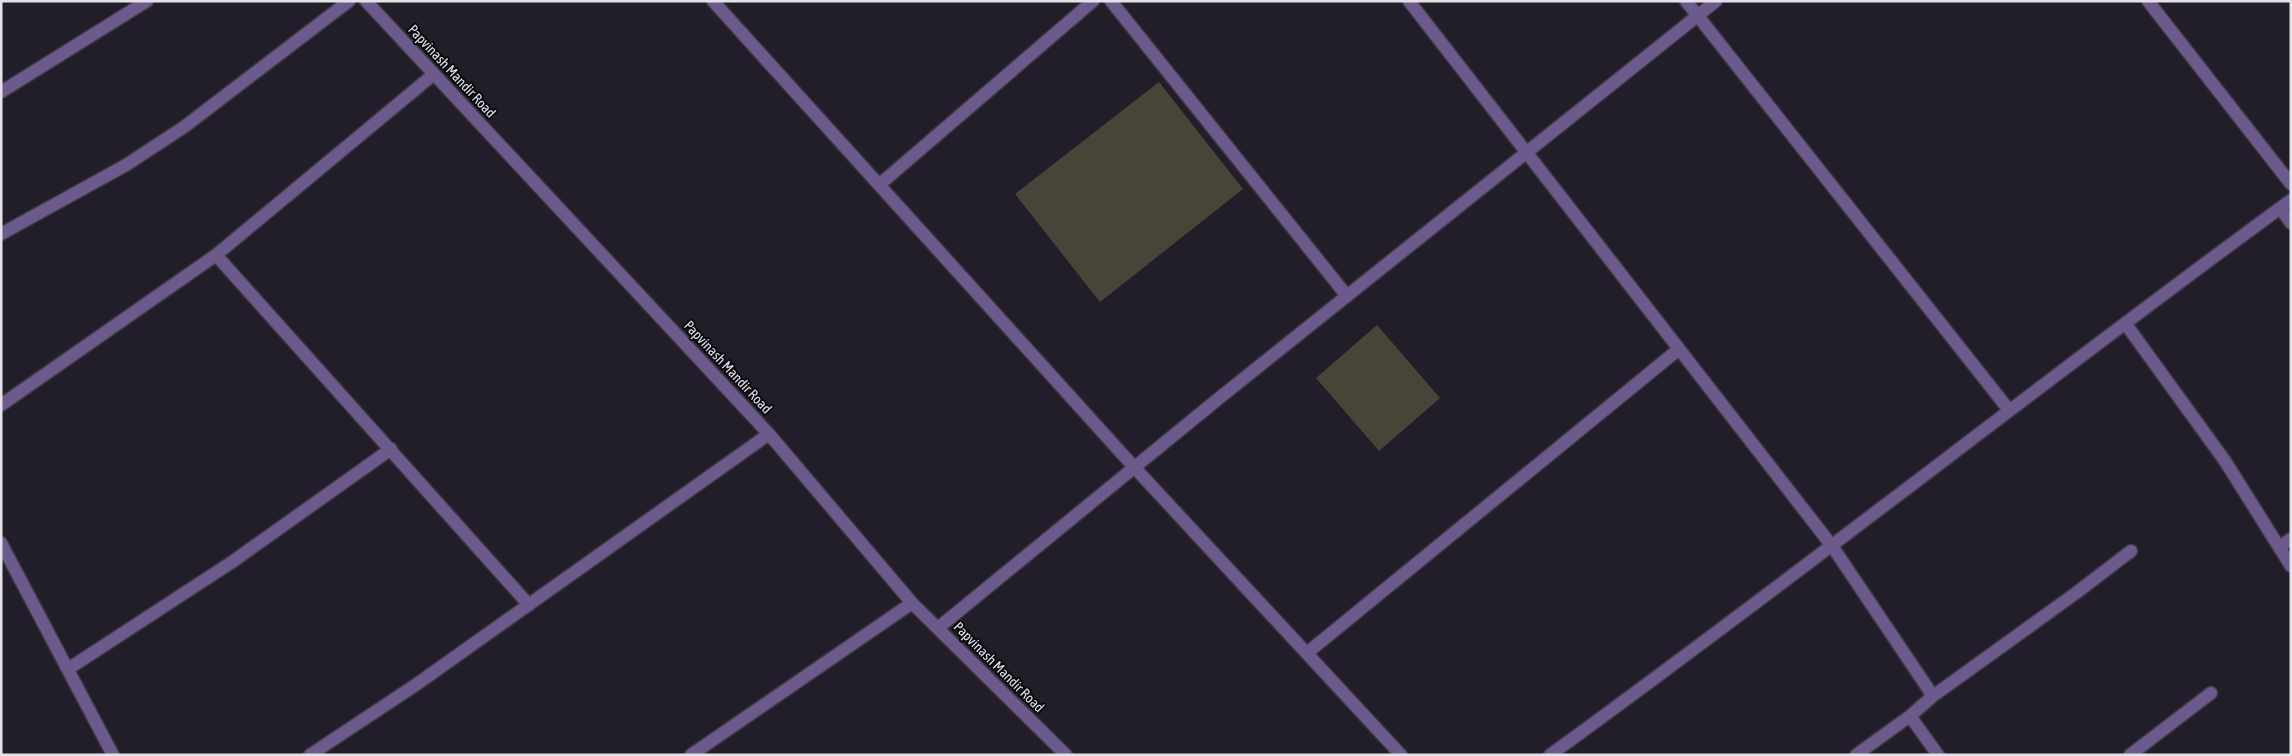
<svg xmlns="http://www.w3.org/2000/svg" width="2292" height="756" font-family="'Asap Condensed',sans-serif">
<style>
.building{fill:#484437}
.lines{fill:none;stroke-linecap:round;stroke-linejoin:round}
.minor-casing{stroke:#3c3944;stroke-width:15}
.tertiary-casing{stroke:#3c3944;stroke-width:15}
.minor{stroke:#6b5a8b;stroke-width:12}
.tertiary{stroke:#6b5a8b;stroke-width:12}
.labels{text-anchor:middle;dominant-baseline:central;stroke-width:4;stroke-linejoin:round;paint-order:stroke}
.street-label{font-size:14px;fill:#e4e2e9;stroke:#0a090d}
</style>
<rect width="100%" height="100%" fill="#211e29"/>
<path class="building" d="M1159 82 1243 189 1100 302 1015 194Z
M1377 325 1440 398 1379 451 1316 378Z"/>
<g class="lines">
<defs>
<path id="minor" d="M713 1 1134 467 1401 755
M1111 1 1347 296
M1409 1 1832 546 1933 696
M1686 1 2009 410
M2148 1 2291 184
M1 92 147 1
M879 185 1093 1
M2280 208 2291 223
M1 234 126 165 184 127 349 1
M216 255 434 74
M2125 323 2225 461 2291 566
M1 405 216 255 529 605
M1 543 113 755
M2279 547 2291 539
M938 628 1218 399 1716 1
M1307 653 1679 349
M68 669 232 562 391 449
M1910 716 1938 755
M310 755 417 684 769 434
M691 755 912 603
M1550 755C1800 574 2042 382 2291 200
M1856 755 1910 716 1933 696 2076 593 2131 551
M2130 755 2211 693"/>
<path id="tertiary" d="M366 1 769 434 912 603 1066 755"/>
</defs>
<use href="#minor" class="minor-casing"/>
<use href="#tertiary" class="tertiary-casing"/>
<use href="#minor" class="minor"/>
<use href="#tertiary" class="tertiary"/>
</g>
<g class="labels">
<g class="street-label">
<text transform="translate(452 71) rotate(47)">Papvinash Mandir Road</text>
<text transform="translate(728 367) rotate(47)">Papvinash Mandir Road</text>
<text transform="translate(999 667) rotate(45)">Papvinash Mandir Road</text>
</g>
</g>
<rect width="2292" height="756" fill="none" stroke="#e4e2e9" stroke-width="5"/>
</svg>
